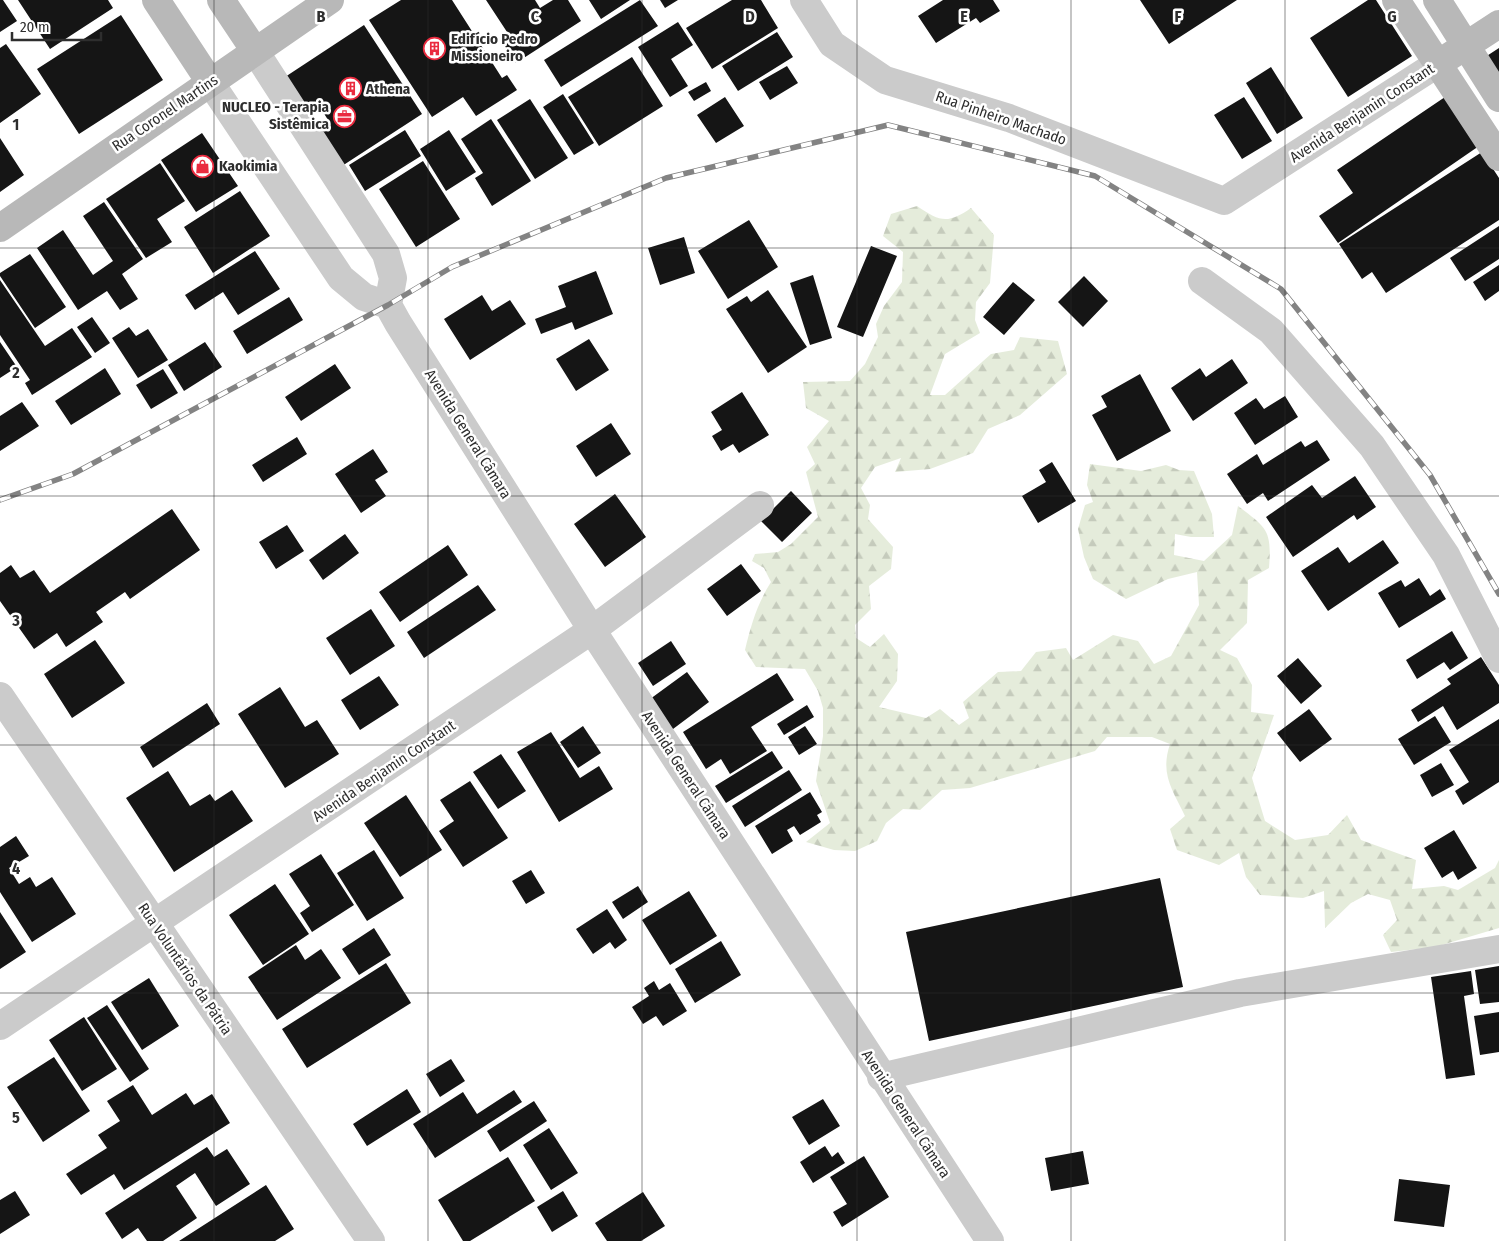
<svg xmlns="http://www.w3.org/2000/svg" width="1499" height="1241" font-family="'Fira Sans Condensed',sans-serif">
<style>
.forest{fill:url(#forest-firs)}
.building{fill:#151515}
.lines{fill:none;stroke-linecap:round;stroke-linejoin:round}
.street{stroke:#cbcbcb;stroke-width:28}
.secondary{stroke:#b8b8b8;stroke-width:28}
.rail-casing{stroke:#838383;stroke-width:5.5}
.rail{stroke:#fff;stroke-width:4;stroke-dasharray:11;stroke-linecap:butt}
.grid{fill:none;stroke:#2e2e2e;stroke-width:1;stroke-opacity:0.55}
.labels{text-anchor:middle;dominant-baseline:central;stroke-width:5;stroke-linejoin:round;paint-order:stroke}
.poi-label{font-size:15px;font-weight:bold;fill:#2e2e2e;stroke:#fff;text-anchor:start}
.street-label{font-size:15px;fill:#2e2e2e;stroke:#fff}
.grid-label{font-size:16px;text-anchor:middle;font-weight:bold;fill:#2e2e2e;stroke:#fff;stroke-width:5;stroke-linejoin:round;paint-order:stroke}
</style>
<defs>
<pattern id="forest-firs" width="22" height="20" patternUnits="userSpaceOnUse" patternTransform="scale(1.25)"><rect width="22" height="20" fill="#e5ecdb"/><path d="M5 1l3.5 6h-7zM16 11l3.5 6h-7z" fill="#c5cbbc"/></pattern>
</defs>
<rect width="100%" height="100%" fill="#fff"/>
<path class="forest" d="M917 206C940 222 948 224 971 208L994 235 990 283 976 302 975 320 980 333 945 354 930 395H945L991 354 1014 350 1020 337 1058 341 1067 374 1020 415 988 429 973 453 930 469 895 472 901 458 875 467 861 488 870 505 868 519 893 547 891 569 869 586 871 609 855 625 856 638 870 647 884 634 898 654 897 681 879 707 926 718 940 709 959 725 969 718 963 702 998 672 1021 671 1036 652 1066 648 1073 660 1113 635 1138 641 1154 664 1171 656 1199 605 1197 572 1168 579 1126 599 1093 579 1084 557 1078 529 1085 505 1093 502 1087 485 1090 464 1141 471 1166 465 1179 470 1194 471 1212 514 1214 537H1191L1175 534 1174 555 1204 561 1232 535 1238 506C1267 528 1272 530 1269 568L1248 580 1247 623 1220 650 1237 658 1252 685 1251 712 1274 715 1252 778 1265 821 1295 840 1328 835 1347 815 1361 840 1416 860 1412 889 1444 886 1458 890 1495 868 1499 860V928L1435 947 1391 952 1383 935 1397 920 1390 900 1368 894 1351 903 1325 928 1324 891 1303 898 1260 895 1246 877 1239 853 1219 865 1177 850 1170 829 1185 816C1172 789 1160 774 1170 744L1152 737H1107L1095 751 970 788 942 790 920 810 903 809 886 823 877 841 855 851 834 850 806 842 830 823 816 781 823 736V708L818 691 805 669 756 667 745 650C751 625 757 604 771 582L764 568 752 561 755 554 778 552 791 544 818 517 806 472 815 464 807 447 829 421 806 408 803 382 850 381 865 364 878 337 876 324 884 306 902 282 903 252 883 236 891 214Z"/>
<path class="building" d="M0 0H3L17 21 0 32Z
M18 0H108L113 8 50 49Z
M401 0H452L502 78 507 75 517 90 476 116 463 97 432 117 369 20Z
M486 0H535L540 8 553 0H568L581 21 516 63 501 40 509 35Z
M589 0H630L601 19Z
M640 0 658 26 561 87 544 60Z
M660 0H678L665 8Z
M732 0H761L778 28 712 69 686 28Z
M943 0H993L1000 11 980 23 976 18 936 43 918 16Z
M1140 0H1237L1169 44Z
M1368 0H1376L1412 56 1348 97 1310 38Z
M121 15 163 80 79 134 37 69Z
M678 22 693 45 671 59 688 86 670 97 638 47Z
M364 25 422 114 342 166 317 126 328 120 317 102 306 109 285 77Z
M777 32 793 57 738 91 722 66Z
M6 44 41 94 0 123V48Z
M1499 48V91L1479 61Z
M632 57 663 106 599 146 568 97Z
M787 66 798 83 770 100 759 82Z
M1271 67 1303 118 1277 134 1246 83Z
M706 82 711 91 694 101 688 92Z
M563 94 594 143 574 155 543 107Z
M725 97 744 126 716 143 697 115Z
M1244 97 1272 141 1242 159 1214 115Z
M1445 97 1479 146 1338 243 1319 216 1353 193 1337 170Z
M530 99 568 158 535 179 497 120Z
M491 119 531 181 492 206 475 178 483 173 461 139Z
M405 130 421 156 365 191 349 165Z
M449 130 476 172 446 191 420 149Z
M202 133 238 186 196 212 161 160Z
M0 138 24 175 0 192Z
M1482 152 1499 178V220L1386 293 1372 272 1362 279 1339 244Z
M423 161 460 219 416 247 379 189Z
M160 163 185 201 157 219 172 242 146 258 106 199Z
M240 191 270 236 213 273 184 227Z
M104 202 143 259 122 274 138 299 120 310 107 291 78 310 37 248 63 230 93 275 113 261 83 216Z
M749 220 778 267 728 299 698 251Z
M1499 226V259L1465 281 1450 258Z
M684 237 695 273 660 285 648 248Z
M871 246 897 256 863 337 837 327Z
M255 251 280 289 238 315 223 292 195 310 185 295Z
M30 254 66 307 35 328 0 276V273Z
M1499 265V291L1485 301 1473 282Z
M596 271 613 314 575 330 572 322 541 334 535 319 566 307 558 286Z
M813 275 832 338 810 345 790 283Z
M1084 276 1108 301 1083 327 1058 302Z
M0 280 45 346 72 328 92 357 32 395 25 383 30 380 0 335Z
M1013 282 1035 300 1004 335 983 317Z
M768 290 807 347 768 373 726 309 747 296 751 302Z
M482 295 492 311 510 300 526 324 470 360 444 319Z
M289 297 303 320 247 354 233 331Z
M92 317 110 343 95 353 77 327Z
M129 327 136 336 148 329 168 360 138 378 112 338Z
M589 339 609 370 576 391 556 359Z
M0 342 17 367 0 378Z
M205 342 222 367 184 391 168 365Z
M1232 359 1248 383 1193 421 1171 388 1200 368 1206 377Z
M335 364 351 388 301 421 285 397Z
M105 368 121 394 71 425 55 401Z
M163 369 178 393 151 409 136 385Z
M1140 374 1171 431 1117 461 1092 415 1107 407 1101 396Z
M742 392 769 435 739 453 733 444 721 451 712 436 722 430 711 412Z
M1285 396 1298 417 1255 445 1234 413 1256 398 1264 409Z
M22 402 39 426 0 451V416Z
M611 423 631 454 596 477 576 446Z
M297 437 307 454 263 482 252 465Z
M1317 440 1330 460 1268 501 1263 493 1247 504 1227 474 1257 454 1263 465 1301 441 1305 447Z
M373 449 388 472 375 480 386 496 361 513 335 474Z
M1052 462 1076 501 1038 523 1022 496 1046 482 1039 470Z
M1355 476 1376 507 1357 520 1354 515 1293 557 1266 517 1312 485 1322 498Z
M791 491 812 513 782 542 761 521Z
M615 494 646 537 605 567 574 524Z
M172 509 200 550 130 599 125 592 96 612 103 622 66 647 57 633 34 649 0 601V573L11 565 20 578 34 570 50 593Z
M287 525 304 551 276 569 259 542Z
M345 534 359 553 323 580 309 560Z
M1383 540 1399 563 1328 611 1301 571 1338 547 1349 563Z
M448 545 468 575 400 622 379 592Z
M741 564 761 591 727 616 707 589Z
M1419 578 1430 596 1440 589 1446 599 1399 628 1378 593 1401 580 1405 587Z
M478 585 496 610 424 658 407 632Z
M371 609 395 646 350 675 326 638Z
M1452 631 1468 658 1450 670 1444 662 1417 679 1406 660Z
M95 640 125 683 72 718 44 674Z
M671 641 686 664 653 686 638 663Z
M1481 657 1499 685V703L1457 730 1443 706 1418 722 1411 710 1451 684 1447 679Z
M1298 658 1322 686 1301 704 1277 676Z
M687 672 709 702 669 732 646 702Z
M777 673 794 700 751 727 767 751 730 774 721 759 706 769 683 732Z
M379 676 399 705 360 730 341 700Z
M280 687 305 727 317 720 339 754 285 788 238 714Z
M207 703 220 724 153 768 140 747Z
M807 705 814 717 784 735 777 724Z
M1309 709 1332 739 1300 762 1277 733Z
M1435 716 1451 742 1414 765 1398 739Z
M1499 719V782L1463 805 1455 791 1469 782 1449 750Z
M583 726 601 753 578 768 560 742Z
M805 726 817 744 799 755 788 737Z
M551 732 580 778 599 766 613 789 559 822 517 752Z
M772 751 783 768 726 803 715 786Z
M501 754 526 791 498 809 473 772Z
M1441 763 1454 785 1432 797 1420 775Z
M789 770 802 790 745 827 732 806Z
M168 771 190 806 210 794 215 801 232 790 253 821 174 872 126 798Z
M470 781 508 838 463 867 439 831 454 821 440 800Z
M810 792 822 812 817 815 821 822 800 835 794 826 787 830 793 841 772 854 755 826Z
M406 795 442 850 400 877 364 823Z
M1454 830 1477 868 1458 880 1453 871 1442 878 1424 848Z
M16 836 29 856 9 868 19 884 30 877 36 887 52 877 76 914 32 942 0 892V847Z
M374 850 404 898 367 921 337 873Z
M321 854 354 905 312 932 300 913 310 906 289 874Z
M531 870 545 893 526 904 512 881Z
M1160 878 1183 987 929 1041 906 932Z
M275 884 309 934 263 965 229 915Z
M638 886 648 902 623 919 612 902Z
M689 891 717 936 670 965 642 920Z
M607 909 627 940 615 949 610 942 593 954 576 929Z
M0 912 26 952 0 969Z
M374 928 391 955 359 975 342 949Z
M721 941 741 975 695 1003 675 969Z
M296 945 305 960 321 949 341 978 277 1020 248 977Z
M386 963 411 1003 307 1068 282 1029Z
M1499 966V1002L1480 1004 1475 970Z
M1471 971 1474 994 1464 996 1475 1075 1446 1079 1431 977Z
M149 978 179 1026 142 1050 111 1002Z
M654 981 659 990 670 983 687 1011 663 1026 656 1016 643 1024 632 1007 649 996 644 988Z
M107 1005 149 1069 130 1082 87 1018Z
M1499 1012V1052L1480 1055 1474 1016Z
M84 1017 117 1069 82 1091 49 1040Z
M54 1057 90 1111 43 1142 7 1087Z
M451 1059 465 1081 440 1097 426 1074Z
M133 1085 152 1115 186 1093 194 1105 212 1094 230 1123 124 1190 114 1174 81 1195 66 1174 107 1148 98 1135 120 1121 107 1101Z
M407 1089 421 1112 367 1146 353 1124Z
M514 1090 522 1102 435 1158 413 1124 463 1092 477 1114Z
M823 1099 840 1126 809 1145 792 1117Z
M534 1101 547 1121 500 1152 487 1131Z
M549 1128 578 1173 551 1190 523 1145Z
M825 1146 832 1157 838 1152 845 1163 813 1183 800 1162Z
M207 1147 214 1157 227 1149 250 1184 216 1206 195 1173 176 1186 197 1218 163 1241H147L138 1228 122 1239 105 1213Z
M1083 1151 1089 1184 1051 1191 1045 1158Z
M864 1156 889 1197 842 1227 833 1212 847 1204 830 1177Z
M508 1157 535 1201 470 1241H463L438 1200Z
M1399 1179 1450 1185 1444 1227 1394 1221Z
M266 1185 294 1229 275 1241H179Z
M15 1191 30 1215 0 1234V1200Z
M563 1191 578 1216 552 1232 537 1207Z
M643 1192 665 1226 641 1241H607L595 1223Z"/>
<g class="lines">
<path class="street" d="M804 0 832 44 885 80 1009 118 1224 201 1437 64
M255 51 386 254 393 278 388 305 398 323 592 630 990 1241
M210 82 341 278 364 297 388 305
M1202 281 1271 331 1372 446 1446 555 1499 659
M0 696 371 1241
M0 1026 592 630 760 505
M881 1077 1240 993 1499 949"/>
<path class="secondary" d="M156 0 210 82
M221 0 255 51
M1396 0 1499 157
M1437 0 1499 98
M1450 56 1499 24
M0 228 330 0"/>
<defs>
<path id="rail" d="M0 500 73 474 388 305 452 267 666 178 888 125 1095 176 1281 289 1430 475 1499 594"/>
</defs>
<use href="#rail" class="rail-casing"/>
<use href="#rail" class="rail"/>
</g>
<path class="grid" d="M214 0V1241M428 0V1241M642 0V1241M857 0V1241M1071 0V1241M1285 0V1241M0 248H1499M0 496H1499M0 745H1499M0 993H1499"/>
<defs>
<symbol id="building-ring" viewBox="-11 -11 22 22"><circle r="9.5" fill="#fff" stroke="#ea2b3f" stroke-width="1.5"/><path d="M-4-6H4V6H1V3H-1V6H-4ZM-2.5-4.3h1.7v1.8h-1.7ZM.8-4.3h1.7v1.8H.8ZM-2.5-1h1.7V.8h-1.7ZM.8-1h1.7V.8H.8Z" fill="#ea2b3f"/></symbol>
<symbol id="office-ring" viewBox="-11 -11 22 22"><circle r="9.5" fill="#fff" stroke="#ea2b3f" stroke-width="1.5"/><path d="M-6-3h4V-5.5h4V-3h4V5H-6ZM-1-4.5V-3h2v-1.5ZM-6 0V1H6V0Z" fill="#ea2b3f"/></symbol>
<symbol id="shop-ring" viewBox="-11 -11 22 22"><circle r="9.5" fill="#fff" stroke="#ea2b3f" stroke-width="1.5"/><path d="M-5-2.5h2.3a2.7 3.5 0 0 1 5.4 0H5L5.5 6h-11ZM-1.5-2.5h3a1.5 2.3 0 0 0-3 0Z" fill="#ea2b3f"/></symbol>
</defs>
<g fill-rule="evenodd">
<use href="#building-ring" x="422" y="36" width="25" height="25"/>
<use href="#building-ring" x="338" y="76" width="25" height="25"/>
<use href="#office-ring" x="332" y="104" width="25" height="25"/>
<use href="#shop-ring" x="190" y="154" width="25" height="25"/>
</g>
<g class="labels">
<g class="poi-label">
<text x="451" y="39">Edifício Pedro<tspan x="451" dy="17">Missioneiro</tspan></text>
<text x="366" y="89">Athena</text>
<text x="329" y="107" text-anchor="end">NUCLEO - Terapia<tspan x="329" dy="17">Sistêmica</tspan></text>
<text x="219" y="166">Kaokimia</text>
</g>
<g class="street-label">
<text transform="translate(165 113) rotate(-34)">Rua Coronel Martins</text>
<text transform="translate(1362 113) rotate(-33)">Avenida Benjamin Constant</text>
<text transform="translate(1001 118) rotate(19)">Rua Pinheiro Machado</text>
<text transform="translate(468 434) rotate(58)">Avenida General Câmara</text>
<text transform="translate(384 771) rotate(-34)">Avenida Benjamin Constant</text>
<text transform="translate(686 775) rotate(57)">Avenida General Câmara</text>
<text transform="translate(185 969) rotate(56)">Rua Voluntários da Pátria</text>
<text transform="translate(906 1114) rotate(57)">Avenida General Câmara</text>
</g>
</g>
<g class="grid-label">
<text x="321" y="22">B</text>
<text x="535" y="22">C</text>
<text x="750" y="22">D</text>
<text x="964" y="22">E</text>
<text x="1178" y="22">F</text>
<text x="1392" y="22">G</text>
<text x="16" y="130">1</text>
<text x="16" y="378">2</text>
<text x="16" y="626">3</text>
<text x="16" y="874">4</text>
<text x="16" y="1123">5</text>
</g>
<path d="M12 32v8h89v-8" fill="none" stroke="#2e2e2e" stroke-width="2.5"/>
<text x="20" y="32" font-size="15" fill="#2e2e2e" stroke="#ffffff" stroke-width="4" paint-order="stroke">20 m</text>
</svg>
